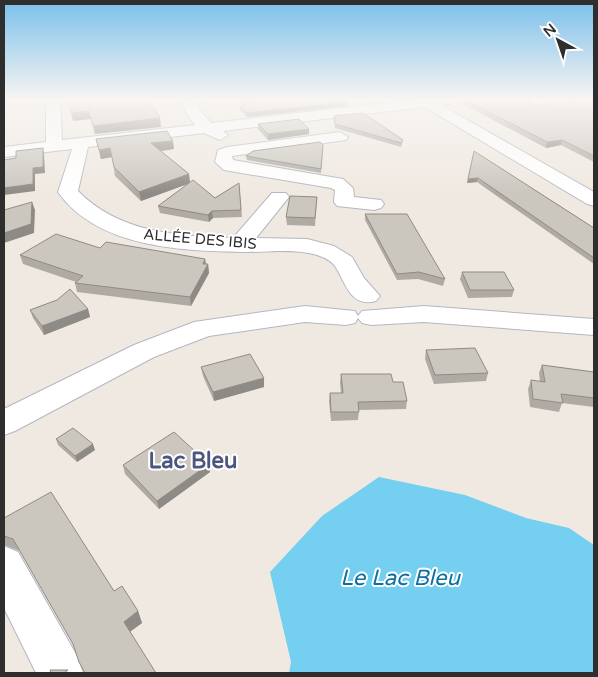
<svg xmlns="http://www.w3.org/2000/svg" width="598" height="677" font-family="'Varela Round',sans-serif">
<style>
.water{fill:#75cff0}
.lines{fill:none;stroke-linecap:round;stroke-linejoin:round}
.minor-casing{stroke:#b4b7c1;stroke-width:2}
.minor{fill:#fff;fill-rule:evenodd}
.wall{fill:#afaba4}
.shaded-wall{fill:#8e8b86}
.building{fill:#cbc7bf;stroke:#8e8b86}
.labels{text-anchor:middle;dominant-baseline:central;stroke-width:4;stroke-linejoin:round;paint-order:stroke}
.far-street-label{font-size:15px;fill:#2e2e2e;stroke:#fff}
.near-neighbourhood-label{font-size:22px;font-weight:bold;fill:#4d5680;stroke:#fff}
.near-water-label{font-size:22px;font-style:italic;fill:#0d6fa3;stroke:#fff}
</style>
<rect width="100%" height="100%" fill="#efe9e1"/>
<path class="water" d="M379 477 465 495 526 518 569 528 594 545V673H289L291 662 270 572 322 516Z"/>
<g class="lines">
<defs>
<path id="minor" d="M46 99H60L62 140 195 125 186 113 183 103 188 99H205L197 105 198 108 211 123 422 99H464L462 102 441 105 594 192V206L587 204 425 107 223 131 228 135 220 140 204 133 88 147 78 191C119 233 177 236 233 238L272 193H286L289 197 256 238 307 239 334 246 352 257 364 278 380 296 376 301C350 308 346 283 335 266 330 259 317 254 308 253 288 249 267 252 247 252 185 251 98 249 58 192L72 149 4 157V147L46 142Z
M545 99H592L585 103 535 108 528 104 530 101Z
M340 132 348 137 346 140 232 156 233 160 343 179 353 188 354 197 381 200 384 204 381 208 374 210 337 206 334 202 335 190 331 188 230 171 224 170 215 162 218 150 227 147Z
M305 306 355 311 358 316 362 311 424 306 594 319V335L424 322 371 325 362 323 358 318 355 323 346 325 305 322 209 336 154 357 15 431 4 435V409L134 345 194 322Z
M4 546 18 552 77 656 83 673H36L4 608Z"/>
</defs>
<use href="#minor" class="minor-casing"/>
<use href="#minor" class="minor"/>
</g>
<path class="wall" d="M236 99H343L347 102V106L247 117 240 110V106H242L241 102H246Z
M464 99 529 100 536 105 594 99V162L561 145 546 148 463 104Z
M334 116 403 140 402 144 401 147 335 128Z
M258 124 309 134 268 140 258 129Z
M96 139 174 149 161 151 189 174 190 183 215 198 239 183 242 217 213 218 209 222 160 213 158 206 188 184 141 201 115 176 112 157 101 159Z
M323 149 321 173 247 160 246 156Z
M474 151 594 228V264L477 182 467 183Z
M317 197 315 226 287 225 286 217Z
M365 214 445 279 443 286 418 279 397 280 365 220Z
M100 248 205 259 206 264H208L209 273 191 306 77 292 75 283 76 282 23 264 20 255Z
M462 272 514 290 512 297 468 298 460 279Z
M57 300 88 309 90 317 44 335 33 318 30 310Z
M426 350 488 373 486 381 434 384 425 359Z
M542 365 594 372V407L562 403 559 412 530 407 528 389 531 380 540 382 539 373Z
M201 367 264 378V387L214 401 203 376Z
M341 374 393 382 407 401 406 409 359 410 358 420 331 421 329 401 330 393H341L340 383Z
M56 439 95 450 77 462 58 445Z
M123 465 210 472 159 509 125 474Z
M4 518 114 591 138 611 142 623 130 632 20 551 4 545Z"/>
<path class="shaded-wall" d="M347 102V106L247 117V113Z
M89 111 91 119 73 121 71 113Z
M160 118 161 127 95 134 93 126Z
M309 129V134L268 140V134Z
M562 140 561 145 546 148 547 142Z
M173 141 174 149 153 152 151 143Z
M43 148 44 154 45 173 35 174V191L4 195V188L33 168Z
M110 148 112 157 101 159 99 150Z
M189 174 190 183 141 201 139 192Z
M478 178 477 182 467 183 468 179Z
M32 202 35 210 34 233 4 243V233Z
M212 211 213 218 209 222 208 215Z
M205 259 206 267 208 264 209 273 191 306 190 297Z
M88 309 90 317 44 335 42 326Z
M264 378V387L214 401 213 392Z
M93 444 95 450 77 462 75 456Z
M209 464 210 472 159 509 157 501Z
M138 611 142 623 128 633 124 622Z"/>
<path class="building" d="M69 99H149L160 118 93 126 89 111 71 113Z
M247 99H343L347 102 247 113 240 106H245L241 102 254 101Z
M464 99H528L527 100 536 105 594 99V156L562 140 547 142Z
M363 113 403 140 401 143 335 124 334 116Z
M299 119 309 129 268 134 258 124Z
M167 131 173 141 151 143 189 174 139 192 114 167 110 148 99 150 96 139Z
M320 142 323 145 321 169 246 156 253 151Z
M43 148V167L33 168V184L4 188V160L16 158V151Z
M474 151 594 228V258L478 178 468 179Z
M193 180 215 198 239 183 241 210 212 211 208 215 158 206Z
M290 196 317 197 315 218 286 217Z
M32 202 31 224 4 233V210Z
M365 214H407L445 279 419 272 397 274Z
M56 234 100 248 106 242 205 259 203 264H208L190 297 75 283 83 276 20 255Z
M462 272H504L514 290H470Z
M70 289 88 309 42 326 30 310 57 300Z
M475 348 488 373 435 375 426 350Z
M250 354 264 378 213 392 201 367Z
M542 365 594 372V398L561 394 563 403 533 399 531 380 545 382Z
M341 374H391L393 382H403L407 401 358 402 359 412H331L330 393H343Z
M73 428 93 444 75 456 56 439Z
M174 432 209 464 157 501 123 465Z
M51 492 114 591 122 586 138 611 124 622 156 673H85L79 662 73 644 13 539 4 536V518Z
M50 670H68L64 673H51Z"/>
<linearGradient id="sky" x2="0" y2="1"><stop stop-color="#7abfeb"/><stop offset="0.51" stop-color="#f8f5f2"/><stop offset="1" stop-color="#f8f5f2" stop-opacity="0"/></linearGradient>
<rect width="598" height="194" fill="url(#sky)"/>
<g class="labels">
<g class="far-street-label">
<text transform="translate(200 239) rotate(5)">ALLÉE DES IBIS</text>
</g>
<g class="near-neighbourhood-label">
<text x="193" y="461">Lac Bleu</text>
</g>
<g class="near-water-label">
<text x="400" y="578">Le Lac Bleu</text>
</g>
</g>
<rect width="598" height="677" fill="none" stroke="#2e2e2e" stroke-width="10"/>
<g transform="translate(558 40) rotate(320)" stroke="#ffffff" stroke-width="4" paint-order="stroke">
<path d="M0-4L9 19L0 12L-9 19Z" fill="#2e2e2e"/>
<text y="-8" font-size="14" font-weight="bold" text-anchor="middle" fill="#2e2e2e">N</text>
</g>
</svg>
